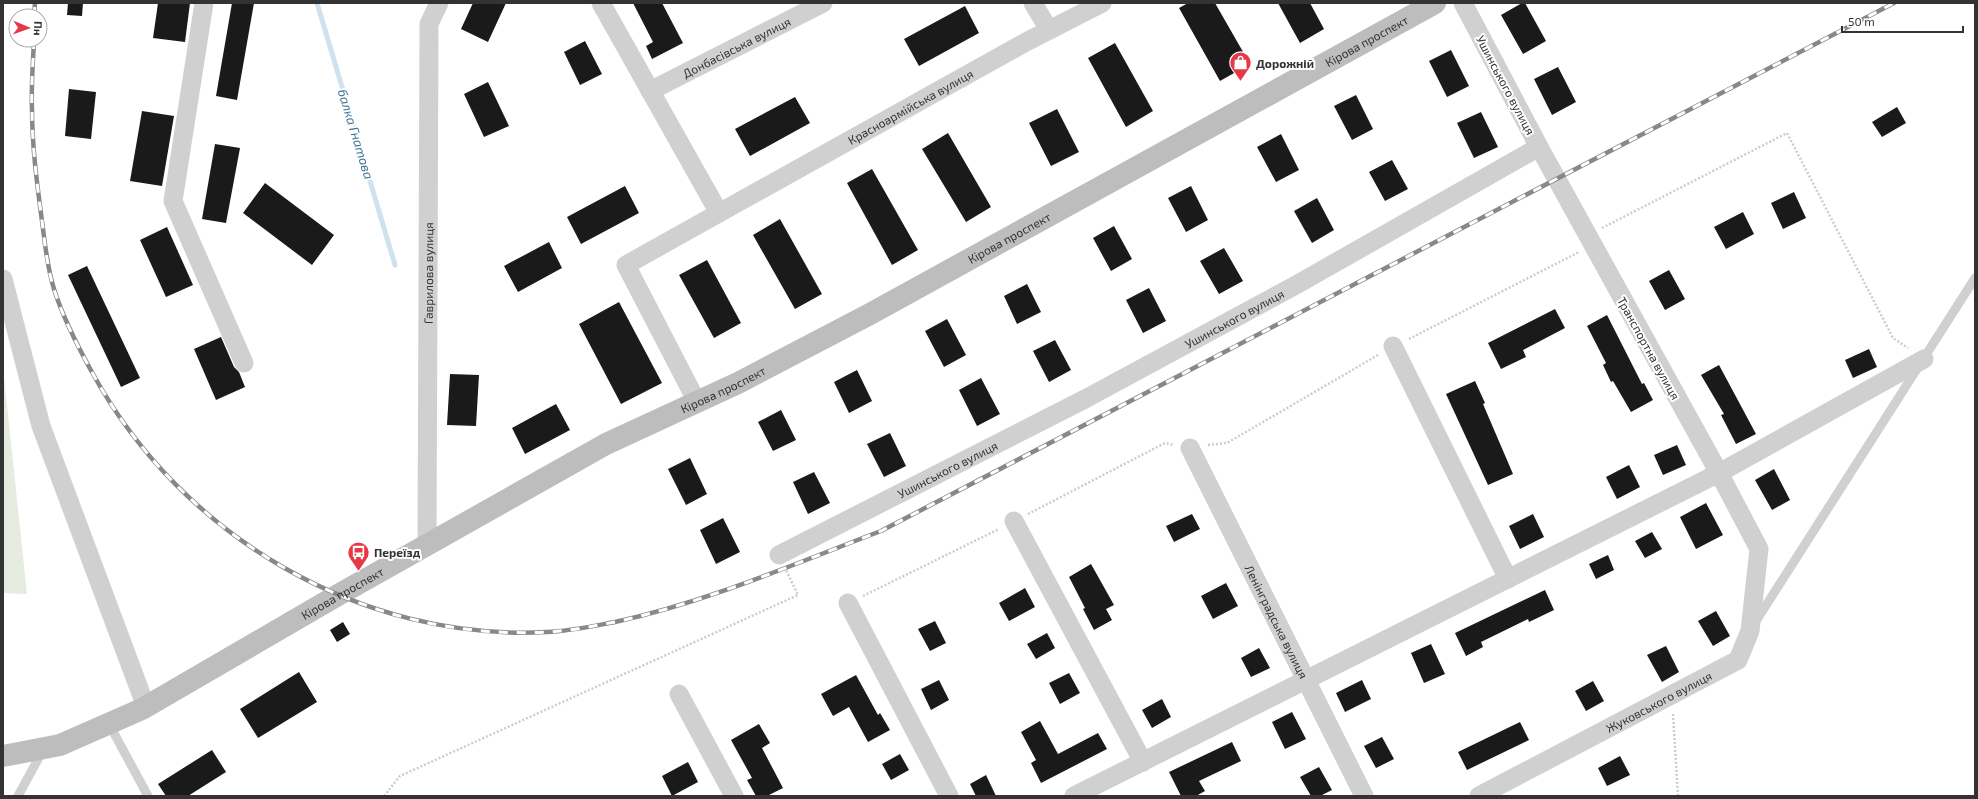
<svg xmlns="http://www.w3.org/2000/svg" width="1978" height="799" font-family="'Exo 2',sans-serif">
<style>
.green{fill:#e6ecdf}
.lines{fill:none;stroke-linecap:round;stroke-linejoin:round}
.stream{stroke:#cfe2ee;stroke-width:5}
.building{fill:#1a1a1a}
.path{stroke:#cdcdcd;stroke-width:2.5;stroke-dasharray:2 2;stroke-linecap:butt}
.lane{stroke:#d0d0d0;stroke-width:9}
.street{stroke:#d0d0d0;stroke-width:19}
.secondary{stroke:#bdbdbd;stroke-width:22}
.rail-casing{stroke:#888;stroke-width:4.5}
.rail{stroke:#fff;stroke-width:3;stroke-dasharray:9;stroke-linecap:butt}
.labels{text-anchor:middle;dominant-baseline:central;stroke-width:4;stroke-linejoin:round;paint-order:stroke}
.street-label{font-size:12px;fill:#333;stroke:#fff}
.poi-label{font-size:12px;font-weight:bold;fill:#333;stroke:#fff;text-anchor:start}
.water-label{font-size:13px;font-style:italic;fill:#3f7597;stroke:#fff}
</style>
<rect width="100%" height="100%" fill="#fff"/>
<path class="green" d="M3 368 27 594 3 593Z"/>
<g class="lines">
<path class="stream" d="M317 3 395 265"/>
</g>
<path class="building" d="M68 3H83L82 16 67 15Z
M158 3H190L185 42 153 38Z
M232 3H254L237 100 216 96Z
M473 3H506L488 42 461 29Z
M633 3H662L683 43 652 59 646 46 653 42Z
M1188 3H1215L1250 64 1220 81 1179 8Z
M1278 3H1310L1324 29 1300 43Z
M1522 3H1525L1546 41 1523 54 1501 15Z
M965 6 979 33 919 66 904 39Z
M585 41 602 74 580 85 564 52Z
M1115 43 1153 111 1126 127 1088 58Z
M1451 50 1469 86 1447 97 1429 61Z
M1558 67 1576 102 1552 115 1534 79Z
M488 82 509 126 484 137 464 94Z
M69 89 96 92 91 139 65 136Z
M1356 95 1373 129 1352 140 1334 106Z
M795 97 810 123 750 156 735 129Z
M1897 107 1906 123 1882 137 1872 122Z
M1057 109 1079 152 1051 166 1029 123Z
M142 111 174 116 162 186 130 181Z
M1481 112 1498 147 1474 158 1457 123Z
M948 133 991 207 966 222 922 149Z
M1281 134 1299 170 1276 182 1257 147Z
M215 144 240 148 226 223 202 219Z
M1392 160 1408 189 1385 201 1369 172Z
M872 169 918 250 892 265 847 183Z
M265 183 334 235 312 265 243 213Z
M625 186 639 213 581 244 567 217Z
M1191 186 1208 220 1186 232 1168 198Z
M1794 192 1806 218 1783 229 1771 203Z
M1317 198 1334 230 1312 243 1294 211Z
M1743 212 1754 234 1726 249 1714 227Z
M780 219 822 294 795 309 753 235Z
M1114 226 1132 259 1111 271 1093 238Z
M167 227 193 285 166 297 140 240Z
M549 242 562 268 518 292 504 266Z
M1224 248 1243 281 1219 294 1200 261Z
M707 260 741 323 714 338 679 275Z
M87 266 140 378 121 387 68 275Z
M1669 270 1685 299 1665 310 1649 281Z
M1027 284 1041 312 1017 324 1004 296Z
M1149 288 1166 321 1143 333 1126 300Z
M619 302 662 383 621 404 579 324Z
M1555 309 1565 328 1523 350 1526 357 1501 369 1488 343Z
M1607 315 1642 384 1644 383 1653 400 1631 412 1613 381 1611 382 1603 365 1606 363 1587 326Z
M947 319 966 355 944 367 925 331Z
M221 337 234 367 239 372 245 387 216 400 194 349Z
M1055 340 1071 370 1049 382 1033 351Z
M1869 349 1877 367 1853 378 1845 360Z
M1719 365 1756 434 1736 444 1721 415 1724 414 1701 375Z
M857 370 872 401 849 413 834 382Z
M450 374 479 375 476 426 447 425Z
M981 378 1000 414 977 426 959 390Z
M1475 381 1485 403 1483 404 1513 474 1488 485 1446 394Z
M556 404 570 430 525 454 512 428Z
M781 410 796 440 773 451 758 422Z
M890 433 906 466 884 477 867 444Z
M1677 445 1686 465 1663 475 1654 455Z
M690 458 707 494 686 505 668 469Z
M1629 465 1640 487 1617 499 1606 477Z
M1774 469 1790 500 1772 510 1755 480Z
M814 472 830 503 808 514 793 482Z
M1706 503 1723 535 1696 549 1680 517Z
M1192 514 1200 529 1174 542 1166 526Z
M1533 514 1544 537 1520 549 1509 526Z
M723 518 740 552 716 564 700 530Z
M1652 532 1662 549 1645 558 1635 541Z
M1608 555 1614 570 1596 579 1589 564Z
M1091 564 1114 605 1106 609 1112 620 1094 630 1083 609 1085 608 1069 577Z
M1226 583 1238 606 1213 619 1201 596Z
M1025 588 1035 607 1009 621 999 603Z
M1545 590 1554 610 1529 622 1528 619 1481 642 1483 647 1466 656 1455 633Z
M1716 611 1730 636 1713 646 1698 621Z
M935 621 946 643 930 651 918 629Z
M343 622 350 634 337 642 330 630Z
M1047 633 1055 648 1036 659 1027 644Z
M1431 644 1445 674 1424 683 1411 653Z
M1666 646 1679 672 1662 682 1647 655Z
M1259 648 1270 668 1251 677 1241 658Z
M299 672 317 702 258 738 240 709Z
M1069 673 1080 693 1060 704 1049 683Z
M856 675 878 715 880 713 890 730 868 742 849 707 833 716 821 694Z
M939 680 949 700 931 710 921 689Z
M1362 680 1371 699 1345 712 1336 693Z
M1593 681 1604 701 1586 711 1575 691Z
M1162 699 1171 717 1152 728 1142 710Z
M1292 712 1306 739 1285 749 1272 722Z
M1040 721 1058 754 1098 733 1107 749 1041 783 1031 763 1036 760 1021 732Z
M1520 722 1529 740 1467 770 1458 752Z
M759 724 770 743 762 748 783 788 767 796H756L747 780 752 778 731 740Z
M1382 737 1394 759 1376 768 1364 746Z
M1232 742 1241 761 1199 781 1205 791 1196 796H1181L1169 772Z
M212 750 226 772 188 796H166L158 784Z
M900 754 909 770 891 780 882 764Z
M1620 756 1630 775 1607 786 1598 768Z
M688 762 698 782 672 796 662 776Z
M1319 767 1332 790 1320 796H1311L1300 777Z
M986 775 996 796H976L970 784Z"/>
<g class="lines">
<path class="path" d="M1602 228 1787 133 1893 338 1908 348
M1409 339 1579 252
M1208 445 1227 443 1378 355
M1028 514 1165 443 1174 445
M863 596 999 529
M1673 714 1678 796
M384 796 400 776 798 595 786 570"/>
<path class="lane" d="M1756 621 1975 278
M109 724 148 796
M18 796 43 750"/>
<g class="street">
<path d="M204 3 173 201 244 363"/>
<path d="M601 3 719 213 626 265 697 402"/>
<path d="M1033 3 1049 30"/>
<path id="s1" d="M650 91 823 3"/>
<path id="s2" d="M719 213 1026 42 1102 3"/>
<path d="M3 279 41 426 146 707"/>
<path d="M1393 346 1508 579"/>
<path id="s3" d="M1190 448 1364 796"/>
<path d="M1014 521 1143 762"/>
<path id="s4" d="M427 546 429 24 439 3"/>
<path id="s5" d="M779 555 1085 399 1296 285 1539 147 1463 3"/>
<path d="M848 603 949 796"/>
<path d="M679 694 734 796"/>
<path d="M1074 796 1719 473 1924 359"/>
<path id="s6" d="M1479 796 1738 660 1750 631 1759 549 1719 473 1539 147"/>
</g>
<path class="secondary" id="s7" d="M3 756 60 745 142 709 338 595 606 444 738 383 870 314 1435 3"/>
<defs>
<path id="rail" d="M34 16 35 3
M34 40C33 63 31 86 32 109 32 146 37 184 42 221 45 244 47 267 54 289 63 318 78 347 93 374 182 536 361 642 547 632 570 631 593 626 615 622 707 602 794 564 881 531L1894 3"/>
</defs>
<use href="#rail" class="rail-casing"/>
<use href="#rail" class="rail"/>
</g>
<defs>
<symbol id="shop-pin" viewBox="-11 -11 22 30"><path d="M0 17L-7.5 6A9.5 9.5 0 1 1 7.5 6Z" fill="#e63946" stroke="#fff"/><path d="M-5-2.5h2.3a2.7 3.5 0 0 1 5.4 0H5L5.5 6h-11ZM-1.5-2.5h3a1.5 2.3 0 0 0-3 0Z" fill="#fff"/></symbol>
<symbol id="bus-pin" viewBox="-11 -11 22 30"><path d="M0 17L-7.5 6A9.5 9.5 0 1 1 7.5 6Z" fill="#e63946" stroke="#fff"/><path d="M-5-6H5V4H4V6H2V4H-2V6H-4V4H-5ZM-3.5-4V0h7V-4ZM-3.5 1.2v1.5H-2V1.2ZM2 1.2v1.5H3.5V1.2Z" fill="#fff"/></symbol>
</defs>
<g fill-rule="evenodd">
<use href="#shop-pin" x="1228" y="50" width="25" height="34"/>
<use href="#bus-pin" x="346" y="540" width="25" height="34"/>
</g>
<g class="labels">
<g class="street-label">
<text stroke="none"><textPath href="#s7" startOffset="1543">Кірова проспект</textPath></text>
<text stroke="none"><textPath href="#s1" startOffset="97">Донбасівська вулиця</textPath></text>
<text transform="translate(1506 85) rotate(62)">Ушинського вулиця</text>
<text stroke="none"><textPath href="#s2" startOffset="219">Красноармійська вулиця</textPath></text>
<text stroke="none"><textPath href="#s7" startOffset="1135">Кірова проспект</textPath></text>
<text stroke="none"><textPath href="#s4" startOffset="273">Гаврилова вулиця</textPath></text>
<text stroke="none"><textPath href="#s5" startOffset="513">Ушинського вулиця</textPath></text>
<text transform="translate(1649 348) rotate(61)">Транспортна вулиця</text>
<text stroke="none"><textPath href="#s7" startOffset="811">Кірова проспект</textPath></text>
<text stroke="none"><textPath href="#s5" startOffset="189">Ушинського вулиця</textPath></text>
<text stroke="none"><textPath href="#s7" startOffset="379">Кірова проспект</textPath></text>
<text stroke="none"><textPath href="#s3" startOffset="194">Ленінградська вулиця</textPath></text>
<text stroke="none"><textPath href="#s6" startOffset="203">Жуковського вулиця</textPath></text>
</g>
<g class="poi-label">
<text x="1256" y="63">Дорожній</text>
<text x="374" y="552">Переїзд</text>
</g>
<g class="water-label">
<text transform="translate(356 134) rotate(73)">балка Гнатова</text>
</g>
</g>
<rect width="1978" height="799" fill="none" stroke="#333333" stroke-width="8"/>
<g transform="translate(28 28) rotate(92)"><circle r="19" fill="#ffffff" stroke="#adadad"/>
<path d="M0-3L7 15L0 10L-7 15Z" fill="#e63946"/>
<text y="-6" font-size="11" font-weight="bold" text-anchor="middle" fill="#333333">Пн</text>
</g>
<path d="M1842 26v6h121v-6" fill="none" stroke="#333333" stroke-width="2"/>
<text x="1848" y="26" font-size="12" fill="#333333" stroke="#ffffff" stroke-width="3" paint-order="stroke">50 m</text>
</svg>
